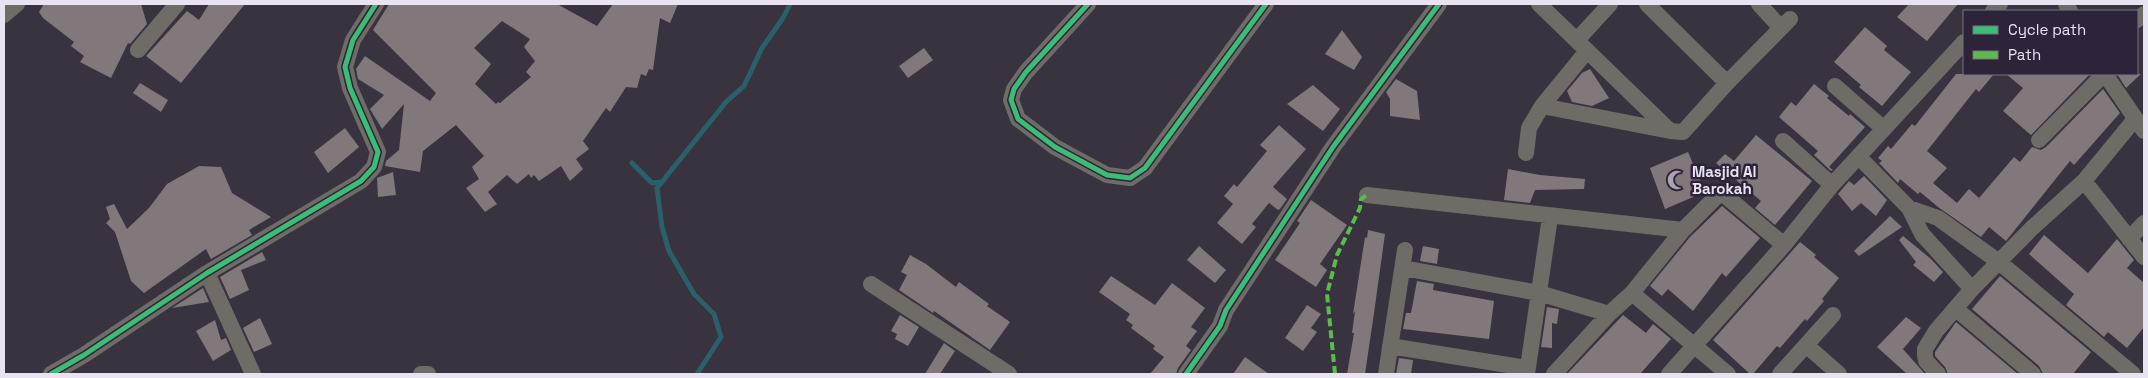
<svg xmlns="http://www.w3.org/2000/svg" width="2148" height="378" font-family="'Space Grotesk',sans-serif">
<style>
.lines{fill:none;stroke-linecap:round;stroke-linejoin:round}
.stream{stroke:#29606a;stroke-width:5}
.building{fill:#80787a;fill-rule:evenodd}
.street{stroke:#6f6c68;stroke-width:16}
.quiet{stroke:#5cbc4b;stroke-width:4;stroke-dasharray:8 4;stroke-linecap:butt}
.cycleway-casing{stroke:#2e2439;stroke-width:8}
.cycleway{stroke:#3abd76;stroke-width:5}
.labels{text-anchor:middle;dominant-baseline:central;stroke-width:5;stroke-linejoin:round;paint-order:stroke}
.poi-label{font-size:15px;font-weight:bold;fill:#e9e2f0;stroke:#2e2439;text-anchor:start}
</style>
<rect width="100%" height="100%" fill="#38333e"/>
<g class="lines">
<path class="stream" d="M632 163 652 183 661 182
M697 374 721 337 714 314 694 294 669 251 662 227 657 188 726 102 744 86 762 48 783 18 790 4"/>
</g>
<path class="building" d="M44 4H141L147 24 130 44 128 43 111 78 80 62 84 56 71 46 74 42 43 18 39 12Z
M209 4H245L181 83 146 56 187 11 199 20Z
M389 4H557L597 26 613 4H678L670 23 660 18 653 70 649 69 646 76 641 74 637 88 626 87 610 112 606 108 583 141 589 149 576 159 583 169 570 181 561 166 539 181 534 175 531 178 529 174 517 184 507 175 488 192 497 204 485 212 466 188 479 179 472 167 484 156 456 125 423 151 420 172 385 166 386 161 399 150 404 104 382 129 370 109 384 95 358 79 356 69 365 56 430 101 436 93 373 30ZM502 21 530 39 524 47 535 61 526 72 531 77 500 103 498 102 496 104 475 84 491 64 474 48Z
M1909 4H1958L1927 41 1897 17Z
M1865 27 1887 46 1884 50 1911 72 1882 106 1859 87 1861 85 1834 62Z
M1342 30 1362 57 1354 70 1325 54Z
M924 48 933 60 908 78 899 66Z
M1590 69 1609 98 1592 106 1572 102 1567 91 1582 73Z
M1956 74H1994L1979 92 1976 89 1927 151 1947 168 1933 183 1957 203 1969 189 1979 198 2014 157 2020 162 2032 147 2041 150 2046 147 2103 89 2120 113 2074 165 2070 161 2006 241 1989 227 1981 237 1938 207 1920 192 1918 194 1900 179 1898 183 1879 163 1882 161 1878 158 1888 146 1891 149 1912 124 1915 126Z
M2006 74H2090L2031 135 2003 111 2023 88Z
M2117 74H2141L2126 88Z
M1396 79 1417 91 1420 120 1390 116V99L1386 92Z
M140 83 168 100 161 112 133 93Z
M1814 84 1829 96 1827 98 1849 116 1850 114 1865 127 1829 167 1833 170 1831 171 1814 155 1818 151 1779 117 1791 102 1796 106Z
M1313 85 1340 109 1323 131 1287 104Z
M1279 125 1306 149 1273 187 1287 199 1280 209 1278 210 1269 203 1252 224 1256 227 1242 244 1217 223 1233 204 1224 196 1234 184 1237 187 1267 151 1260 145Z
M345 128 359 147 328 173 314 152Z
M1756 135 1812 181 1775 225 1755 208 1761 201 1716 163 1725 154 1734 161Z
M1688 152 1705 192 1665 209 1650 168Z
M199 166 221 167 232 193 271 217 249 230 252 235 211 259 206 249 144 293 131 281 115 232 106 223 110 219 106 207 114 204 127 229 149 208 167 184Z
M1508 169 1540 175 1585 179 1584 189 1535 190 1530 203 1504 200Z
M393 172 396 195 378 197 377 178Z
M1864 176 1887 200 1876 216 1861 203 1852 211 1838 194 1849 181 1854 185Z
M1311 200 1347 225 1320 264 1327 270 1316 287 1275 260 1300 223 1297 221Z
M1722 206 1760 238 1726 277 1722 273 1693 311 1668 289 1662 296 1650 286 1690 237Z
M1890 216 1902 227 1859 256 1854 251Z
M1368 230 1385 234 1374 313 1365 374H1347L1354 333H1352L1355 311 1353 314 1365 237 1367 238Z
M2044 235 2088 273 2117 239 2134 260 2127 268 2144 283V327L2127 348 2108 332 2104 337 2066 305 2074 294 2029 254Z
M1903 236 1931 259 1943 272 1934 282 1913 265 1916 262 1899 240Z
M1800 242 1816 255 1814 257 1839 278 1822 299 1824 301 1807 321 1805 319 1780 348 1777 346 1753 374H1750L1713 340Z
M1199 246 1226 270 1215 283 1187 260Z
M1423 246 1439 249 1437 264 1420 261Z
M262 252 266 260 241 270 249 290 230 299 220 277Z
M910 255 926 264 956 287 959 282 989 304 987 306 1010 322 990 350 934 311 933 313 899 290 907 275 901 272Z
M1111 276 1155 305 1172 283 1205 308 1191 327 1197 331 1186 346 1191 350 1178 368 1176 374H1150L1164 357 1153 349 1155 346 1131 328 1133 325 1126 320 1130 314 1099 292Z
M2000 276 2091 352 2073 374H2043L2039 366 1972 309Z
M1417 281 1434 284 1433 290 1494 301 1489 339 1403 329 1406 313H1411Z
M203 288 209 302 172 308Z
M1307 305 1321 314 1311 328 1317 332 1303 351 1285 338Z
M1547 307 1559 309 1557 324 1552 323V348L1541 347Z
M900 315 919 327 908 346 895 339 897 334 891 331Z
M1623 315 1646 333 1653 324 1671 339 1640 374H1567Z
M1906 317 1921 328 1903 349 1925 374H1907L1877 347Z
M260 318 272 344 254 352 243 328Z
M215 320 221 340 226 338 231 350 213 361 196 331Z
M1956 322 2018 374H1948L1945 367 1935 356V352Z
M944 343 955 351 940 374H925Z
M1245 357 1269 374H1233Z
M1399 358 1413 360 1411 374H1396Z"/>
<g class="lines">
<path class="street" d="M1088 4 1026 72 1014 89 1011 100 1018 119 1055 147 1107 175 1130 178 1145 168 1266 4
M1539 4 1670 131 1683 132 1727 83 1790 19
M1647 4 1727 83
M1759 4 1781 28
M2066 4 2070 11
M1993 11 2000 4
M4 15 17 4
M2137 20 2144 14
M1577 40 1610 4
M138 50 177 4
M2105 74 2144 131
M1835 86 1884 129
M1542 106 1670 131
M2039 140 2104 74
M1783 141 1832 185
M1526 153 1529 128 1542 106 1587 51
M1859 157 1909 208 1922 234 1972 289
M2084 181 2144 257
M1367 195 1683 230
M1909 208 1938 218 1999 262 2133 374
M2129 239 2144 223
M1403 268 1539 293 1609 314
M207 273 253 374
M871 284 1009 374
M1632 293 1728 374
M1956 309 2033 374
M1806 345 1839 374
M1390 346 1527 368
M51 374 84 355 207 273 361 181 374 167 378 152 350 88 345 67 353 40 376 4
M421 374H428
M1186 374 1220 326 1226 310 1333 147 1439 4
M1386 374 1405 250
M1527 374 1550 217
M1554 374 1609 314 1632 293 1683 230 1718 195 1723 194 1728 198 1784 245
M1669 374 1784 245 1832 185 1964 42
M1780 374 1833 315
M1938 374 1926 361 1925 355V349L1936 331 1972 289 2032 228 2084 181 2135 119"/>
<path class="quiet" d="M1335 374 1327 294 1337 255 1360 208 1361 199 1367 195"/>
<defs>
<path id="cycleway" d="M1088 4 1026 72 1014 89 1011 100 1018 119 1055 147 1107 175 1130 178 1145 168 1266 4
M51 374 84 355 207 273 361 181 374 167 378 152 350 88 345 67 353 40 376 4
M1186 374 1220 326 1226 310 1333 147 1439 4"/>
</defs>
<use href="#cycleway" class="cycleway-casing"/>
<use href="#cycleway" class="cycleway"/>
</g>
<defs>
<symbol id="mosque-bare" viewBox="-9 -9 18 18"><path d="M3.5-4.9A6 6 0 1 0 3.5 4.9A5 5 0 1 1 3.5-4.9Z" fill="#aba5b2" stroke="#2e2439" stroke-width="2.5" paint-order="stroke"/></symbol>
</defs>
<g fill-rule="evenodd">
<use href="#mosque-bare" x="1663" y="166" width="28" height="28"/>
</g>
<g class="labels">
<g class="poi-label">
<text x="1692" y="171">Masjid Al<tspan x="1692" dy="17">Barokah</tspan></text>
</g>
</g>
<rect width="2148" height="378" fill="none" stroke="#e9e2f0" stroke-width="10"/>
<rect x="1963" y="10" width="175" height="65" fill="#2e2439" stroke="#797082"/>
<rect x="1973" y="26" width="25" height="8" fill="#3abd76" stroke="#797082"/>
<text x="2008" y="35" font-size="15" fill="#e9e2f0">Cycle path</text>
<rect x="1973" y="51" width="25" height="8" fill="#5cbc4b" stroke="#797082"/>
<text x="2008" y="60" font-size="15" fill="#e9e2f0">Path</text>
</svg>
